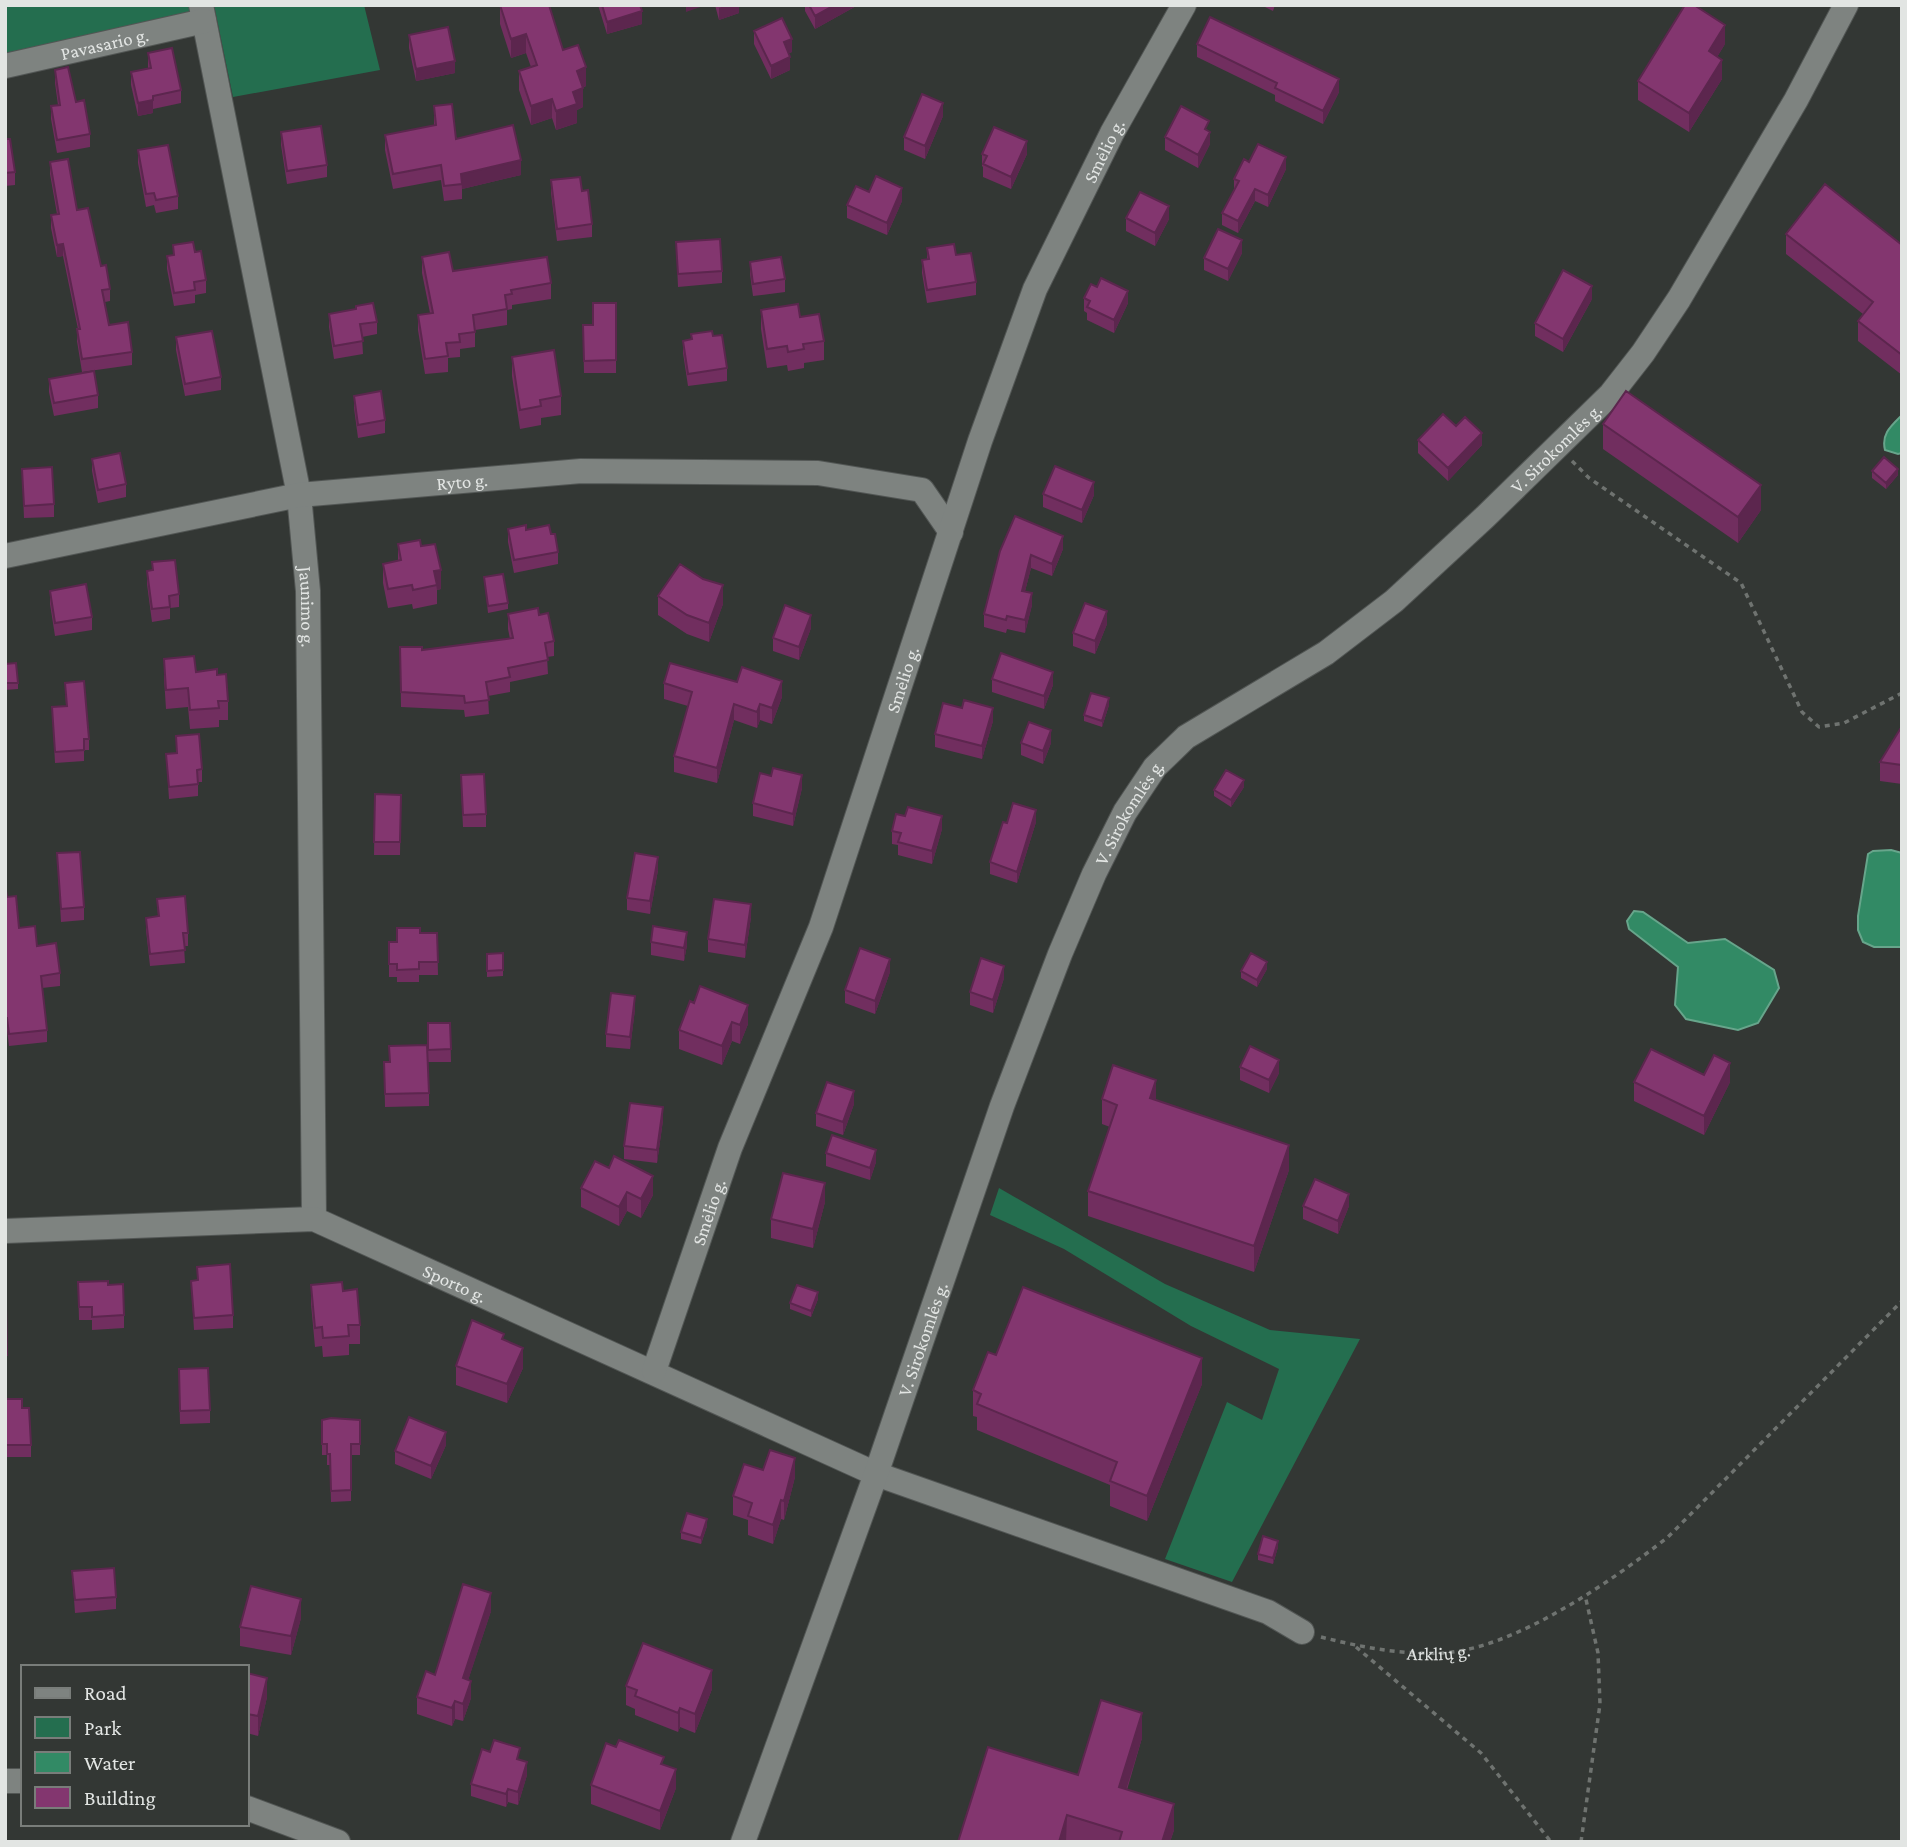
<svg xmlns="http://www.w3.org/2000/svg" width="1907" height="1847" font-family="'Crimson Pro',serif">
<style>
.green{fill:#246e4f}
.water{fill:#328a65;stroke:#67a58b;stroke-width:2}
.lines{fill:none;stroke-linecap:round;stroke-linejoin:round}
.minor-casing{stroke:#525654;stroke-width:26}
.path{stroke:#6f7370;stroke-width:3.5;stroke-dasharray:5 5;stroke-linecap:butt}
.minor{stroke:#7e8380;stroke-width:24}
.wall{fill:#712e5f}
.shaded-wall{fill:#5c264e}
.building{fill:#83366f;stroke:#5c264e;stroke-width:2}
.labels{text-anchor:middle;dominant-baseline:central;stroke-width:6;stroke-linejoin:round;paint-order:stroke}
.street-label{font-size:19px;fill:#e2e5e3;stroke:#333734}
</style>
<rect width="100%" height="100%" fill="#333734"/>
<path class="green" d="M5 5H193L194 12 5 54Z
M214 5H364L380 70 233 97Z
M999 1188 1165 1284 1270 1330 1360 1339 1232 1582 1165 1559 1227 1402 1262 1420 1279 1369 1191 1326 1064 1249 990 1215Z"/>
<path class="water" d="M1902 415V453L1898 454 1885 450C1881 434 1891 426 1902 415Z
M1891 850 1902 853V947H1874L1863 942 1858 930V916L1868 854 1873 851Z
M1634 911 1643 912 1688 943 1725 939 1774 970 1779 988 1758 1023 1738 1030 1686 1019 1675 1005 1678 967 1629 929 1627 921Z"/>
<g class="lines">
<defs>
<g id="minor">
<path id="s2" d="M201 5 299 495 308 591 314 1219"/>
<path id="s3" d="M5 66 204 21"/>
<path id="s4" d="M5 556 299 495 581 471 818 473 922 490 951 532"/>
<path id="s5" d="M5 1231 314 1219 876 1474 1268 1612 1302 1632"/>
<path id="s6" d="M654 1371 730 1148 821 927 980 441 1035 289 1112 133 1184 5"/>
<path d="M5 1781H23"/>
<path d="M247 1808 338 1842"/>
<path id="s7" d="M743 1842 876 1474 1002 1106 1060 954 1094 874 1125 812 1155 767 1186 737 1326 653 1394 601 1485 517 1611 394 1643 353 1679 299 1796 100 1846 5"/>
</g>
</defs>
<use href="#minor" class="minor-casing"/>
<g class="path">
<path d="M1572 461 1589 478 1741 583 1802 712 1819 727 1844 723 1902 693"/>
<path id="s1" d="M1321 1637C1360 1647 1402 1655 1443 1653 1514 1649 1612 1581 1668 1537L1902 1301"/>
<path d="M1356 1647 1481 1753 1551 1842"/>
<path d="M1581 1842 1600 1704 1598 1653 1585 1595"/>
</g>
<use href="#minor" class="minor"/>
</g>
<path class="wall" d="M500 5 563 50 586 86 582 88 583 107 577 110V123L556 130 552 118 531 125 519 90V71L531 67 526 53 511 58 500 24Z
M598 5H640L642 24 607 34Z
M715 5H739V13L719 20Z
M805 5H858L815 29 805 11Z
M1261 5H1275L1273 11Z
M754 31 792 52 789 53 790 70 771 79 754 44Z
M409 35 455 73 416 81 409 48Z
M1197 44 1339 92 1323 124 1275 101V95L1197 57Z
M1725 44 1717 57 1722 79 1689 132 1638 100V81Z
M148 53 181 90V103L153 109V113L138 116 131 85V72L148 68Z
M55 70 76 102 90 134V147L57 153 51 119V106L58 105 55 83Z
M434 106 456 139 521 175 462 189V199L444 201 441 180 393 189 385 150V135L434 125Z
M943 116 925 159 904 150V137Z
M1209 131 1210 144 1198 168 1165 150V137Z
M281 132 327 165V177L287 184 281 145Z
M5 139 15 172V185L5 186Z
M138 150 178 196V209L156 213 154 205 146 207 138 163Z
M982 154H1027L1011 189 983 177V167L982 166Z
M50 162 77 210 110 289V301L105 302 109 325 132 352V365L82 372 77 341 78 329 63 256 57 257 51 228V215L57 214 50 174Z
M1249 162 1286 169 1268 207 1255 201 1238 233 1222 225V213L1234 190V179Z
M551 180 582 191 592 224V237L557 241 551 193Z
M902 201 887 235 847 218V205Z
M1126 218 1169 219 1155 246 1126 231Z
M1786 234 1902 245V375L1858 341V321L1863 314 1786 254Z
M676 242 722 271V283L678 287Z
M173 245 195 252 206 280V293L195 295V303L174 306 167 269V256L173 255Z
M927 248 956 255 976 282V295L927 303 922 273V260L927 259Z
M1242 253 1228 281 1204 270V258Z
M422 257 453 271 551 283V299L512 305V309L507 310V325L475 330V347L460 349V357L448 358V372L425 374 418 330V315L430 313 422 273Z
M750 262 785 279V292L753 296 750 274Z
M1084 298 1128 303 1114 333 1087 320V313L1084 311Z
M1592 299 1563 352 1535 336V323Z
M616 303V373H584L583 325H593Z
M761 310 800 317 824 341V360L804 363V368L788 371 787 365 767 368 761 329Z
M329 314 377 322V334L362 337 363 354 334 359 329 327Z
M691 334 713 336 727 368V381L688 386 683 353V341L691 339Z
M176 337 221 377V390L185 396 176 350Z
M512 357 561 396V415L541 418V425L520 429 512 376Z
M49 379 98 395V408L54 416 49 392Z
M354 396 385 420V433L358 438 354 408Z
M1603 424 1761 510 1738 543 1603 449Z
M1456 426 1482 445 1448 481 1418 453V440Z
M92 459 126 484V497L98 503 92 471Z
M22 469 54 504V517L24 518Z
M1872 471 1898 475 1886 489 1872 478Z
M1043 494 1094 495 1082 523 1043 507Z
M508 529 526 530 551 534 558 552V564L514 573 508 542Z
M398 544 421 546 441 589 437 590V604L413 609 412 604 388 608 383 583V564L398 561Z
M1063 549 1052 576 1031 568 1025 591 1032 605 1025 633 1007 629 1006 633 984 627V614L1000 551Z
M152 562 179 594V607L170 608V619L152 622 147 584V571L152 570Z
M484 577 508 603V609L488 613Z
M703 579 723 604 709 642 687 634 658 615V596Z
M50 591 92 617V630L55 636 50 604Z
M508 614 539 615 554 641V656L547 657 548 674 510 682V692L488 696 489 714 465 717 464 710 401 707 400 647 422 650 510 639 508 629Z
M1107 624 1095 654 1073 646V633Z
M811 628 799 660 773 651V638Z
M164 659 196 672 217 675 228 701V720H219V727L190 729 188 707 166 709 164 678Z
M5 664 18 683V689L5 690Z
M992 679 1053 685 1044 709 992 692Z
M65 683 89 739V750H84V761L55 763 52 707 66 706Z
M664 683 782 697 772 724 760 720 757 728 734 720 717 783 674 772V756L688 706 664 699Z
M1109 705 1102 727 1084 721V715Z
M993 721 982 759 935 747V734Z
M1902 726V784L1880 781V762Z
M176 736 202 769V782H198V796L169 799 166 754 176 753Z
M1021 743H1051L1043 764 1021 755Z
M461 787 486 814V827H463Z
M1244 787 1231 807 1214 796V790Z
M802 788 793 826 753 816V803Z
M375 794 401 795 400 855H374Z
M1036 822 1017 883 990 874V862L1007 823Z
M942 829 932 864 898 855V845L892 844V831Z
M57 853 84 907V920L61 922Z
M658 870 650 914 627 910V898Z
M5 892 19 928 37 946 60 973V986L42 988 47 1030V1042L9 1046 7 1030H5Z
M157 899 188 933V946H184L185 963 150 966 146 930V918L158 917Z
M751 917 745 958 708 952V939Z
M420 933H437L438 975H419V982H397V977H389V942H397Z
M651 942 687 945 684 961 651 955Z
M487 954 503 970V976L487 977Z
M1267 969 1257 987 1241 978V971Z
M890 972 875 1014 845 1003V990Z
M1004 978 993 1013 970 1005V992Z
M690 1001 748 1024 740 1044 732 1041 722 1065 679 1049V1030Z
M635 1009 630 1049 606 1047V1034Z
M428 1023H450L451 1062H428Z
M384 1062H389L429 1093V1106L385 1107Z
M1240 1067 1279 1073 1269 1093 1240 1080Z
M1704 1075 1730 1082 1704 1135 1634 1101V1082Z
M1102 1099 1156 1100 1289 1170 1254 1272 1088 1216V1191L1110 1127 1102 1124Z
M854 1104 843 1135 816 1126V1113Z
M663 1120 657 1163 624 1159V1146Z
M826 1153 876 1162 870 1180 826 1166Z
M609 1168 653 1195 641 1218 627 1211 619 1226 581 1207V1188Z
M825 1202 813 1248 771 1238V1219Z
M1303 1206H1349L1338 1234 1303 1219Z
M197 1267 233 1315V1328L194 1330 191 1281 197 1280Z
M78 1282 108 1285 124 1315V1328L92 1330V1320H79Z
M311 1285 343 1291 360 1325V1344H349V1355L323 1357 322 1346 315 1347 311 1304Z
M818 1299 811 1317 790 1309V1303Z
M5 1308H6L7 1368H5Z
M504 1340 523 1368 507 1403 456 1385V1366Z
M996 1355 1202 1384 1147 1521 1110 1506V1485L977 1430V1417L973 1416V1390Z
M179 1382 210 1410V1423L180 1424Z
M5 1399 22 1408 31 1445V1457H5Z
M322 1420H360V1455H351V1501L331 1502 330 1465H327V1455H322Z
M446 1445 431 1479 395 1464V1451Z
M763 1470 795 1477 784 1520 781 1519 773 1544 748 1535V1520L733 1515V1496Z
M707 1526 701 1544 681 1539V1532Z
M1278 1547 1273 1564 1258 1560V1554Z
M72 1571 116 1597V1609L75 1613Z
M491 1611 468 1680 471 1698 463 1721 455 1719 452 1726 417 1714V1697Z
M301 1618 291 1655 240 1646V1627Z
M247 1673 267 1697 258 1736 247 1733Z
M626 1686 712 1689 695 1733 680 1727 678 1732 635 1715V1709L626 1705Z
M1142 1738 1127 1790 1174 1830 1170 1842H1071L1067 1841 1066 1842H958Z
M520 1760 527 1775 518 1805 508 1802 506 1807 471 1796V1784Z
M664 1765 676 1788 660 1830 591 1804V1785Z"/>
<path class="shaded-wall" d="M686 5H706L686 12Z
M727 5H739V13L719 20V8Z
M835 5H858L815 29V16Z
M642 11V24L607 34V22Z
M1725 25V44L1709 70V51Z
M526 34V53L511 58V39Z
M792 39V52L784 55V42Z
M790 57V70L771 79V66Z
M1722 60V79L1689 132V113Z
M455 61V73L416 81V69Z
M586 67V86L577 90V71Z
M1339 79V92L1323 124V111Z
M583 88V107L577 110V123L556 130V111L573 92Z
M552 99V118L531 125V106Z
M153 100V113L138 116V103Z
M943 103V116L925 159V146Z
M1210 132V144L1198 168V155Z
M1027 141V154L1011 189V177Z
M1286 157V169L1268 207V195Z
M521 160V175L462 189 461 174Z
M902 188V201L887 235V223Z
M1255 189V201L1238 233V221Z
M1169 206V219L1155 246V233Z
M1242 240V253L1228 281V269Z
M63 244V256L57 257V245Z
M1592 286V299L1563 352V339Z
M1128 291V303L1114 333V320Z
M1482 433V445L1448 481V468Z
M1898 469V475L1886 489V483Z
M1094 482V495L1082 523V510Z
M1761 485V510L1738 543V517Z
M1063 536V549L1052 576V564Z
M1031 555V568L1022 603V591Z
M441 570V589L437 590 434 571Z
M723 585V604L709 642V623Z
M1032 593V605L1025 633V620Z
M1107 611V624L1095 654V641Z
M811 615V628L799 660V647Z
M1053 672V685L1044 709V696Z
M782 681V697L772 724V708Z
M1109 698V705L1102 727V721Z
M734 704V720L717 783V768Z
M760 704V720L757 728V712Z
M993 708V721L982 759V746Z
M1051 730V743L1043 764V751Z
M802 775V788L793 826V814Z
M1244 780V787L1231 807V800Z
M1036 810V822L1017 883V872Z
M942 816V829L932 864V851Z
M658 857V870L650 914V901Z
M751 904V917L745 958V945Z
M687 932V945L684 961V948Z
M890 959V972L875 1014V1001Z
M1267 962V969L1257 987V980Z
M1004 966V978L993 1013V1000Z
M635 996V1009L630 1049V1037Z
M748 1005V1024L740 1044V1025Z
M732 1022V1041L722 1065V1046Z
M1279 1060V1073L1269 1093V1080Z
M1730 1063V1082L1704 1135V1116Z
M1156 1080V1105L1150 1098Z
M854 1091V1104L843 1135V1122Z
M663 1107V1120L657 1163V1150Z
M1289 1145V1170L1254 1272V1246Z
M876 1150V1162L870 1180V1168Z
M653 1176V1195L641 1218V1199Z
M825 1183V1202L813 1248V1229Z
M627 1192V1211L619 1226V1207Z
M1349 1194V1206L1338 1234V1221Z
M818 1292V1299L811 1317V1311Z
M523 1348V1368L507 1403V1384Z
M1202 1358V1384L1147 1521V1496Z
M446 1432V1445L431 1479V1466Z
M795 1458V1477L784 1520V1501Z
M781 1500V1519L773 1544V1525Z
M707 1519V1526L701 1544V1538Z
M1278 1541V1547L1273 1564V1558Z
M491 1593V1611L463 1696V1678Z
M301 1599V1618L291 1655V1636Z
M712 1670V1689L695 1733V1714Z
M267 1678V1697L258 1736V1716Z
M471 1681V1698L463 1721V1704Z
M455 1701V1719L452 1726V1708Z
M680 1708V1727L678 1732V1713Z
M1142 1713V1738L1119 1813V1787Z
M527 1762V1775L518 1805V1792Z
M676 1769V1788L660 1830V1811Z
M508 1789V1802L506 1807V1794Z
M1174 1804V1830L1170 1842H1162Z
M1067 1815 1066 1842H1059Z"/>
<path class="building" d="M500 5H549L563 50 578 45 586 67 577 71 583 88 573 92 577 104 556 111 552 99 531 106 519 71 537 65 526 34 511 39Z
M602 5H640L642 11 607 22Z
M809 5H835L815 16Z
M1685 5H1694L1725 25 1709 51 1722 60 1689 113 1638 81Z
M1210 17 1339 79 1323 111 1275 88 1277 83 1197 44Z
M782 18 792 39 784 42 790 57 771 66 754 31Z
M448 27 455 61 416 69 409 35Z
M172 48 181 90 153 96V100L138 103 131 72 151 68 148 53Z
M68 67 76 102 84 100 90 134 57 140 51 106 60 105 55 70Z
M922 94 943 103 925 146 904 137Z
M452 104 456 139 513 125 521 160 461 174 462 184 444 186 441 165 393 174 385 135 436 125 434 106Z
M1181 106 1209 121 1205 129 1210 132 1198 155 1165 137Z
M321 126 327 165 287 171 281 132Z
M994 127 1027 141 1011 177 983 164 987 156 982 154Z
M5 139H10L15 172 5 173Z
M1258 144 1286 157 1268 195 1255 189 1238 221 1222 213 1239 181 1234 179 1244 159 1249 162Z
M168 145 178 196 156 200 154 193 146 194 138 150Z
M68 159 77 210 88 208 101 266 106 265 110 289 102 290 109 325 128 322 132 352 82 359 77 329H80L63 244 57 245 51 215 59 214 50 162Z
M876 176 902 188 887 223 847 205 856 186 869 192Z
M580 177 582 191 588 190 592 224 557 229 551 180Z
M1825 184 1902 245V355L1858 321 1873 302 1786 234Z
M1140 192 1169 206 1155 233 1126 218Z
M1218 229 1242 240 1228 269 1204 258Z
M720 239 722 271 678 274 676 242Z
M193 242 195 252 201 251 206 280 194 282 195 290 174 293 167 256 174 255 173 245Z
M954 244 956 255 971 253 976 282 927 290 922 260 929 259 927 248Z
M449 252 453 271 547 257 551 283 511 290 512 294 505 295 507 309 473 315 475 332 459 334 460 342 446 343 448 356 425 359 418 315 433 313 422 257Z
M781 257 785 279 753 284 750 262Z
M1563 270 1592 286 1563 339 1535 323Z
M1101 278 1128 291 1114 320 1087 307 1090 301 1084 298 1091 284 1097 287Z
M373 303 377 322 360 324 363 341 334 346 329 314 356 309V306Z
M593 303H616V360L584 361 583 325H593Z
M798 304 800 317 819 314 824 341 803 344 804 349 788 352 787 346 767 349 761 310Z
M212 331 221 377 185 384 176 337Z
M712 331 713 336 722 335 727 368 688 374 683 341 692 339 691 334Z
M554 350 561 396 540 400 541 406 520 410 512 357Z
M94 371 98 395 54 403 49 379Z
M381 391 385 420 358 425 354 396Z
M1626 391 1761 485 1738 517 1603 424Z
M1443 414 1456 426 1465 417 1482 433 1448 468 1418 440Z
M120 453 126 484 98 490 92 459Z
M1884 457 1898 469 1886 483 1872 471Z
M1055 466 1094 482 1082 510 1043 494Z
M52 467 54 504 24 506 22 469Z
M1015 516 1063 536 1052 564 1031 555 1022 591 1032 593 1025 620 1007 616 1006 620 984 614 1000 551Z
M526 525V530L549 525 551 534H555L558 552 514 560 508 529Z
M420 540 421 546 435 544 441 570 434 571 437 585 413 590 412 585 388 589 383 564 401 560 398 544Z
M175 560 179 594 169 596 170 607 152 609 147 571 153 570 152 562Z
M680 564 703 579 723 585 709 623 687 615 658 596Z
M503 574 508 603 488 606 484 577Z
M86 584 92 617 55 623 50 591Z
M1085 603 1107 611 1095 641 1073 633Z
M785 605 811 615 799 647 773 638Z
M538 608 539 615 548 613 554 641 545 643 548 660 508 668 510 677 486 682 489 700 465 703 464 696 401 692 400 647H422V650L513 638 508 614Z
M1001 653 1053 672 1044 696 992 679Z
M194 656 196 672 217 669V675L226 674 228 701H218L219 708 190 710 188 688 166 690 164 659Z
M16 663 18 683H5V664Z
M670 663 737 682 742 667 782 681 772 708 760 704 757 712 734 704 717 768 674 756 692 692 664 683Z
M84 681 89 739H84V750L55 752 52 707 67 706 65 683Z
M1091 693 1109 698 1102 721 1084 715Z
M964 700 993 708 982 746 935 734 943 703 962 708Z
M1029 722 1051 730 1043 751 1021 743Z
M1902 726V765L1880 762Z
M199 734 202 769 197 770 198 784 169 787 166 754 177 753 176 736Z
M773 768 802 775 793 814 753 803 760 773 771 776Z
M1226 770 1244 780 1231 800 1214 790Z
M484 774 486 814 463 815 461 775Z
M375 794 401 795 400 842H374Z
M1013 803 1036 810 1017 872 990 862 1003 822 1007 823Z
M908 807 942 816 932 851 898 842 901 833 892 831 896 814 905 816Z
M80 852 84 907 61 909 57 853Z
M635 853 658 857 650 901 627 898Z
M6 891 7 897 16 896 19 928 35 926 37 946 56 943 60 973 41 976 47 1030 9 1034 7 1018H5Z
M185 896 188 933H183L185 950 150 954 146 918 159 916 157 899Z
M714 899 751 904 745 945 708 939Z
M653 926 687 932 684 948 651 942Z
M397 928H420V933H437L438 962H419V969L397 970V964H389V942H397Z
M860 948 890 959 875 1001 845 990Z
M503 953V970L487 971V954Z
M1251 953 1267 962 1257 980 1241 971Z
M981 958 1004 966 993 1000 970 992Z
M700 986 748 1005 740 1025 732 1022 722 1046 679 1030 690 1001 694 1003Z
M611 993 635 996 630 1037 606 1034Z
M428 1023H450L451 1049 428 1050Z
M427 1045 429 1093 385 1094 384 1062H390L389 1046Z
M1250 1046 1279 1060 1269 1080 1240 1067Z
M1651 1049 1704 1075 1714 1055 1730 1063 1704 1116 1634 1082Z
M1113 1065 1156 1080 1150 1098 1289 1145 1254 1246 1088 1191 1117 1105 1102 1099Z
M827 1082 854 1091 843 1122 816 1113Z
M630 1103 663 1107 657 1150 624 1146Z
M832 1135 876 1150 870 1168 826 1153Z
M614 1156 653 1176 641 1199 627 1192 619 1207 581 1188 595 1161 609 1168Z
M783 1173 825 1183 813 1229 771 1219Z
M1315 1179 1349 1194 1338 1221 1303 1206Z
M230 1264 233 1315 194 1318 191 1281 198 1280 197 1267Z
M108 1281V1285L123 1284 124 1315 92 1317V1307H79L78 1282Z
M342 1282 343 1291 357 1289 360 1325H348L349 1336 323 1338 322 1327 315 1328 311 1285Z
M797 1285 818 1292 811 1311 790 1303Z
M1023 1287 1202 1358 1147 1496 1110 1481 1117 1462 977 1404 981 1394 973 1390 988 1352 996 1355Z
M5 1308H6L7 1355H5Z
M472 1320 504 1334 502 1339 523 1348 507 1384 456 1366Z
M208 1368 210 1410 180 1411 179 1369Z
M5 1399H22V1408H29L31 1445H5Z
M409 1417 446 1432 431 1466 395 1451Z
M331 1418 360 1420V1444H351V1490L331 1491 330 1454H327V1444H322V1420Z
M770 1450 795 1458 784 1501 781 1500 773 1525 748 1516 752 1503 733 1496 744 1464 763 1470Z
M687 1513 707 1519 701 1538 681 1532Z
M1263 1536 1278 1541 1273 1558 1258 1554Z
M114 1568 116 1597 75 1600 72 1571Z
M463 1584 491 1593 463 1678 471 1681 463 1704 455 1701 452 1708 417 1697 426 1671 435 1675Z
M251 1586 301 1599 291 1636 240 1627Z
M643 1643 712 1670 695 1714 680 1708 678 1713 635 1696 637 1690 626 1686Z
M247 1673 267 1678 258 1716 247 1714Z
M1101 1700 1142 1713 1119 1787 1174 1804 1162 1842H1119L1122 1832 1067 1815 1059 1842H958L988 1747 1078 1775Z
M494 1740 520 1748 517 1759 527 1762 518 1792 508 1789 506 1794 471 1784 482 1749 490 1752Z
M619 1740 664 1757 661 1764 676 1769 660 1811 591 1785 606 1743 616 1747Z"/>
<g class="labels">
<g class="street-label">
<text stroke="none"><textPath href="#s3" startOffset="102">Pavasario g.</textPath></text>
<text stroke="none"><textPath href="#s6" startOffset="1302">Smėlio g.</textPath></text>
<text stroke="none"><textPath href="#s7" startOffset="1668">V. Sirokomlės g.</textPath></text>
<text stroke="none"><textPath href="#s4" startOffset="464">Ryto g.</textPath></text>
<text stroke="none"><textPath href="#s2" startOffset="612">Jaunimo g.</textPath></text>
<text stroke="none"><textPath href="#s6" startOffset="735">Smėlio g.</textPath></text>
<text stroke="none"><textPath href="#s7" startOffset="1101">V. Sirokomlės g.</textPath></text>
<text stroke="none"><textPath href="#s6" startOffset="168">Smėlio g.</textPath></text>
<text stroke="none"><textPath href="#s5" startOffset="464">Sporto g.</textPath></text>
<text stroke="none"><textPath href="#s7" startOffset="534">V. Sirokomlės g.</textPath></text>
<text stroke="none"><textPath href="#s1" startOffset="119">Arklių g.</textPath></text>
</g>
</g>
<rect width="1907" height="1847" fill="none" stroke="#e2e5e3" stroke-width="14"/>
<rect x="21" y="1665" width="228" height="161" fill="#333734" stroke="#797d7a" stroke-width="2"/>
<rect x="35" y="1688" width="35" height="10" fill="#7e8380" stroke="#797d7a" stroke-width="2"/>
<text x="84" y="1700" font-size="21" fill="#e2e5e3">Road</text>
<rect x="35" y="1717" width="35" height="21" fill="#246e4f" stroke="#797d7a" stroke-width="2"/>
<text x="84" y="1735" font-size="21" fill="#e2e5e3">Park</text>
<rect x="35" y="1752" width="35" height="21" fill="#328a65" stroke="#797d7a" stroke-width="2"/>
<text x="84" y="1770" font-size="21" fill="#e2e5e3">Water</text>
<rect x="35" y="1787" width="35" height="21" fill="#83366f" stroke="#797d7a" stroke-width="2"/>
<text x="84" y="1805" font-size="21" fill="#e2e5e3">Building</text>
</svg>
